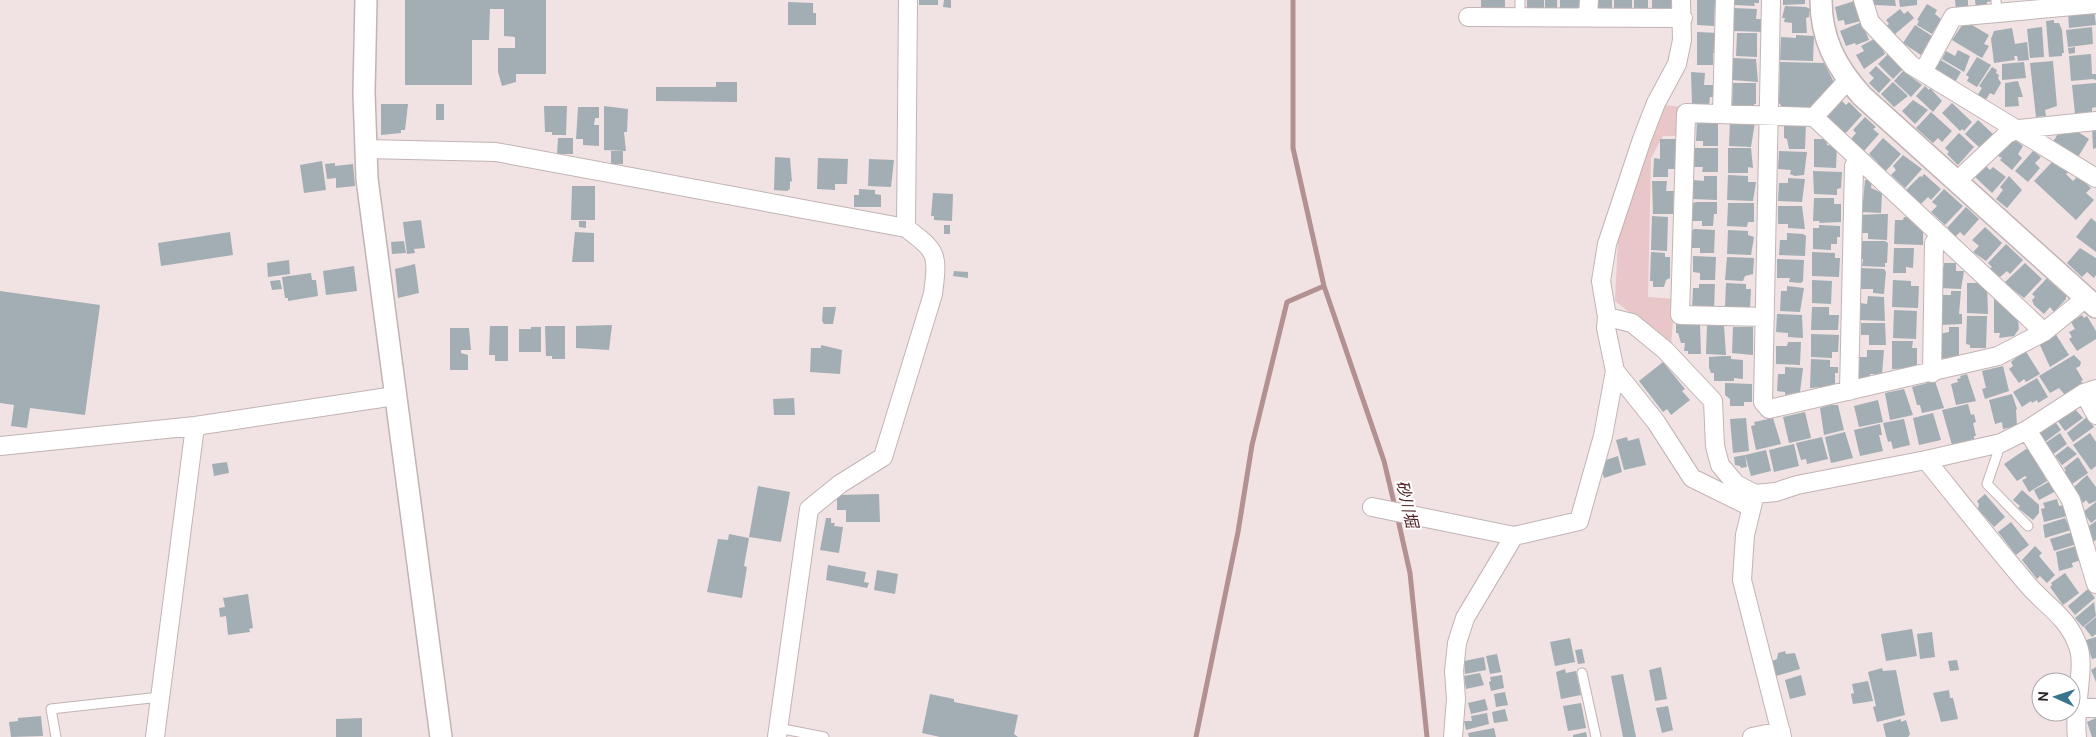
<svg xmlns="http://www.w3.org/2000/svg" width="2096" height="737" font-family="'DM Sans','Noto Sans JP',sans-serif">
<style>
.green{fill:#e9c6c7}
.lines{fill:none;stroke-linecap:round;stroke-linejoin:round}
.stream{stroke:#b39091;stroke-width:5}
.building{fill:#a2aeb3}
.service-casing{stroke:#c2b4b4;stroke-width:11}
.minor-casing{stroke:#c2b4b4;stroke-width:20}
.tertiary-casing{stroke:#c2b4b4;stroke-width:24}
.service{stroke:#fff;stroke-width:9}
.minor{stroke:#fff;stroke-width:18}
.tertiary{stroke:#fff;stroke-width:21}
.labels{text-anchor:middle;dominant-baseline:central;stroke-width:4;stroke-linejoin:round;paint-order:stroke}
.water-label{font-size:16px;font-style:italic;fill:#512126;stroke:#fff}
</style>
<rect width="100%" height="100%" fill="#f1e2e3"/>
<path class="green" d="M1664 105 1681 107 1679 136H1663L1651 158 1648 297 1675 299 1671 344 1615 301 1618 239 1647 150Z"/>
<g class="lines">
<path class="stream" d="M1293 0V148L1324 286 1384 461 1395 507
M1397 515 1410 573 1427 737
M1196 737 1238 532 1252 445 1287 302 1324 286"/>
</g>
<path class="building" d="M405 0H546V74H516V82L502 86 498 72V48H515V37L504 36V9H490L489 40H472V85H405Z
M919 0H938V5H919Z
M944 0H951V8L943 7Z
M1481 0H1505V12L1481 11Z
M1527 0H1544V11H1530L1527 8Z
M1545 0H1557V11H1545Z
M1560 0H1580V11H1560Z
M1595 0H1612V10H1595Z
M1614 0H1632V8H1614Z
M1634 0H1648V10H1634Z
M1652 0H1671V11H1652Z
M1697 0H1715L1714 26 1697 25Z
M1734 0H1759V3H1754L1755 6 1734 5Z
M1783 0H1805V4L1783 5Z
M1858 0 1861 21 1845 25 1844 20 1838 21 1835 7Z
M1873 0H1895L1896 6 1874 5Z
M1899 0H1917V5L1900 7Z
M1955 0H1968V9L1956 11Z
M1975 0H1993V1L1987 2V6L1976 8Z
M788 2 813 3V13H816V25H788Z
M1927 4 1937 10 1935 14 1941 19 1932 34 1917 25 1919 21 1917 20Z
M1785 6 1806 7 1810 9 1809 17 1806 18 1807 33H1792V23L1784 22 1785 18H1782Z
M1734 8 1757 9 1756 19H1763V32L1733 31Z
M1900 9 1904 14 1908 11 1914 18 1894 35 1886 26 1889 24 1886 20Z
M2094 10 2096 25 2069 28 2068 13Z
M2054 20V23H2059L2062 30 2064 53H2062V56L2049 57 2046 21Z
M1965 21 1989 35 1984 44 1989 46 1982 58 1952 40Z
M1862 22 1869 40 1856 45 1855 43 1846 46 1840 31Z
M1915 25 1932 36 1921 55 1903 43Z
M2042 27 2044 57 2030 58 2027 29Z
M2092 27 2093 44 2068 47 2066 30Z
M2012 28 2015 44 2027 42 2029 60 2018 61 2017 56H2014L2015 60 1994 63 1991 39 1994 31Z
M1697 32 1719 33 1718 53H1713V65H1697Z
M1737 33H1757V57L1736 56Z
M1796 35 1814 36 1813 61 1780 60 1781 37 1796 38Z
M1876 38 1885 54 1864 69 1856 55 1864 51 1861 46Z
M2075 47V53L2069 54 2068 48Z
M1958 50 1970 56 1964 72 1942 59 1946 51 1955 56Z
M1889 53 1903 69 1893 79 1878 64Z
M2091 54 2092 74H2096V80L2093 79 2071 81 2069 56Z
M1977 57 1991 65 1977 87 1967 81 1969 77 1966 75Z
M1733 58 1756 59 1758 82 1732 80Z
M1939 59 1961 72 1954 84 1933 69Z
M2053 61 2057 106 2045 110 2046 116 2036 117 2030 63Z
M1780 62 1824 63 1835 84 1815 107 1808 110 1784 109 1779 103Z
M2024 62 2026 78 2002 80V64Z
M1876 66 1891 80 1879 93 1869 83 1874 78 1869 73Z
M1992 67 1997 70 1996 73 1999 75 1998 78 2001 83 1994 95 1990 93 1985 101 1977 96 1982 88 1979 86Z
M1903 71 1922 85 1911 97 1894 81Z
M1691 72 1705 73 1704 85H1714V97H1710L1709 106 1692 105Z
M2018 81 2023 97H2018L2019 106 2005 107V83Z
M716 82H737V102L656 101V87H716Z
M1893 82 1908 96 1894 107 1881 94Z
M1733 83H1756V104H1754V108H1735L1732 105Z
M2096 83V107L2092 108V112L2075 114 2072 85Z
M1925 86 1929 90 1930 88 1942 101 1933 112 1916 96Z
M1841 100 1846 105 1849 102 1862 115 1844 135 1826 115Z
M1913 100 1928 110 1915 124 1902 111Z
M1952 103 1972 122 1964 131 1962 129 1960 131 1942 113Z
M381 104H408L405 130H401V133L381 135Z
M436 104H444V120H436Z
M544 106H567L566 135H552V132H545Z
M604 106 628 109 627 132H624L626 151 604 150Z
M578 107H599V118H595L594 125H599V146L583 145V139H576Z
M1931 112 1952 131 1942 142 1938 138 1933 143 1916 128Z
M1865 117 1876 127 1873 129 1879 134 1864 151 1851 139 1856 133 1853 130Z
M1697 119H1718V146H1703V141H1696Z
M1978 120 1993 134 1980 148 1965 134Z
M1730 121 1755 122 1751 147 1729 146Z
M1806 123 1805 149H1789L1787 139 1784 138V124Z
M2092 127H2096V148L2093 149Z
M2072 128 2089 139 2078 157 2053 142 2060 130 2067 134Z
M1959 133 1974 147 1958 165 1947 154 1949 152 1945 148Z
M558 138H573V154H557Z
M1883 138 1901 154 1884 173 1875 166 1878 163 1869 154Z
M1660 139H1680L1679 149 1676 148V169H1668V177H1653L1654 158 1660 159Z
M1814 139H1827V145L1837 147 1836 168 1814 167Z
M2014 139 2023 146 2018 154 2022 158 2012 170 2000 160 2002 158 1998 156Z
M1693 148H1718V172H1702L1703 167H1693Z
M1728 148H1751L1753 168 1748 167V173H1728Z
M611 151H623V164H611Z
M1779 151 1807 152 1804 175 1795 176 1790 174 1791 170 1778 169Z
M2033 151 2041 157 2035 163 2040 168 2028 182 2015 171Z
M1903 155 1922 169 1905 188 1891 175 1896 170 1893 166Z
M775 157 790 158 792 182 790 181V189L787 191 774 190Z
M818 158 848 159 847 184H835V190L817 189Z
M869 159 894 160 891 187 868 186Z
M322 161 326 190 304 193 300 165Z
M2053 161 2060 168 2064 164 2070 170 2066 174 2073 181 2078 176 2091 188 2086 193 2094 200 2076 220 2034 181Z
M335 163V166L353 164 355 186 336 188V178L327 179 325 164Z
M1985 165 1990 170 1993 167 2006 177 1992 193 1975 177Z
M1813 171 1842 172 1841 188 1837 189V195L1814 194Z
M1924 174 1941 189 1931 200 1928 197 1921 204 1917 200 1915 203 1905 191 1920 176 1922 177Z
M1728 175 1748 176V182H1756L1753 201 1727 200Z
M1704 176H1717V200L1692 199 1693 180 1704 181Z
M2009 176 2022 190 2007 208 1996 199 2003 190 2000 187Z
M1788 178 1805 179 1802 202 1778 201 1779 183H1788Z
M1865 180H1872L1871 188 1882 193 1881 213 1862 212Z
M1652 181H1667L1666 191H1674L1673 214H1653Z
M572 186H595V220H571Z
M859 189 875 190V194L881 195V207H854V195H859Z
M1944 189 1963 206 1945 225 1931 212 1937 206 1932 202Z
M933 193 953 194 952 221 934 220V216H931Z
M1814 198H1834V204H1841V222L1819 223 1820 221H1813Z
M1697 202H1717V214H1714L1713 226H1702V221H1692V203Z
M1728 203H1754V222H1748L1747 227 1727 226Z
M1778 206H1802L1805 229 1788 228V224H1778Z
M1966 207 1979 219 1964 236 1960 232 1955 237 1946 229Z
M1880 214H1888L1887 240 1868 239V233H1862V230L1858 229 1859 215Z
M1652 216 1668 217 1667 251 1651 250Z
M1904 217 1916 218 1917 227H1923V245L1894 244 1895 220H1903Z
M2091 218 2096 222V252L2076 237Z
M421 220 425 248 414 249 415 253 407 254 403 222Z
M579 221H586V228L579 227Z
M944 225H950V234H944Z
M1819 225 1840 226V237H1837V244H1831V250L1813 249V228H1819Z
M1985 227 2002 243 1986 261 1973 252 1979 246 1972 240Z
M1694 229 1715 230 1714 253H1700V248H1692L1691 231Z
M1728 230 1748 231V235L1754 237 1751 255 1727 254Z
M230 232 233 255 161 266 158 243Z
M575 232 594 233V262H572Z
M1787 233 1803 234 1806 236 1805 256 1779 255 1780 240H1787Z
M404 241 406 253 392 254 391 242Z
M1859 241H1885L1888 243 1887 263H1885V267L1862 266 1863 259H1858Z
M2006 244 2023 260 2010 274 2007 271 2000 277 1989 269 1992 267 1988 263Z
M1894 248H1914L1913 268 1906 267V273H1893Z
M2080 248 2096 258V275L2094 278 2087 272 2082 277 2067 263Z
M1651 252 1665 253V257H1670V278L1666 280 1664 287H1653V281H1650Z
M1812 252 1835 253V258H1840L1839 277 1812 276Z
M1693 256 1716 257 1715 280H1700V273L1693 272Z
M1727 257 1754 258 1753 274 1745 276 1743 281 1725 280Z
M1777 259 1804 260 1803 281 1801 283 1789 282 1790 278H1777Z
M289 260 290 274 268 277 267 263Z
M1944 263H1956V271H1964L1961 289 1939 288V267H1944Z
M2025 263 2042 279 2024 298 2004 283Z
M415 264 419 293 398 298 395 269Z
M354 266 357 291 326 295 323 271Z
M1860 268 1884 269 1886 272 1884 294 1873 293V289H1859Z
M954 271 968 272V278L953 276Z
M311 273 312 280H316L318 296 288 301V298H285L282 277Z
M2048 277 2066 294V299L2054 312 2050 307 2044 314 2034 305 2032 300 2035 297 2032 294Z
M280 280 282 289 272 290 270 281Z
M1812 280 1832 281 1831 304 1812 303Z
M1893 280 1911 281V286H1919L1918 308 1892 307Z
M1726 283 1746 284V289H1751L1750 308 1725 307Z
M1967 283H1987L1988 314 1967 313Z
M1699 284H1715L1714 309H1692L1693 288H1699Z
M1787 286 1804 288 1800 312 1780 311 1781 291H1787Z
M0 291 100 305 85 415 30 408 27 428 11 426 14 405 0 403Z
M1951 291H1961L1959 314H1962V324L1940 325 1941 302H1943V295H1951Z
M1994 295 2008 303V311H2017L2019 329 2014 336 1999 338 2000 333H1994Z
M1868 296 1884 297 1885 321 1860 320V303L1867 304Z
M823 307H836L833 324H824L822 321Z
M1812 307H1829V315H1839L1838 330H1811Z
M1894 310 1917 311 1916 339 1893 338Z
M1777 314 1802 315 1803 338 1788 337V333L1776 332Z
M2082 315 2084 318 2087 316 2096 331V339L2077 351 2069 339 2072 337 2069 332 2075 329 2071 322Z
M1967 316H1987L1986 348H1970V345L1966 344Z
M1676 322 1700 323 1701 354H1688V351H1684L1685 343H1681L1678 333H1676Z
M1709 323H1719V325L1724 326 1726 355 1706 354 1707 325H1709Z
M1861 323H1885L1886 345H1869V335H1861Z
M612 325 609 350 576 348V326Z
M490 326H508V361H495V355H489Z
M545 326H565V359H552V356H546Z
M531 327H541V352H519V329H531Z
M1733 327H1753V355L1732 353Z
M1949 327H1959V357L1956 359 1941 358 1939 334 1949 332Z
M450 328H469L471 350H461V353L468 355V370H450Z
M2055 333 2069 355 2050 367 2039 343Z
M1811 334 1839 335 1838 352H1832V358L1811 357Z
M1892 341H1913L1912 348H1917V368L1892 369Z
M1788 342H1801L1800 365 1776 364V346H1787Z
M821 345 842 350 840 374 810 372 811 348H821Z
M1867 350H1884L1882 374H1870V378H1857V357H1867Z
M2025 350 2040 374 2026 382 2024 379 2019 383 2009 369 2013 366 2011 362Z
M2074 355 2081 362 2080 366 2076 368 2083 380 2081 381 2083 384 2065 395 2059 388 2050 393 2039 376Z
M1723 356H1731V359L1743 360V379L1734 378V381H1714V373H1711L1709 368V357Z
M1811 359 1830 360V367H1838V373H1835V386L1810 388Z
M1663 362 1685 389 1682 391 1690 400 1671 415 1667 409 1663 412 1639 381Z
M2003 366 2009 391 1985 399 1982 389 1986 388 1982 371Z
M1785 367 1803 368 1800 392 1785 395V392L1777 391 1778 374H1785Z
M1967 374 1976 401 1956 405 1951 384 1958 382 1957 379 1961 378 1960 376Z
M2037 378 2048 397 2038 403 2037 400 2032 403 2031 401 2022 407 2013 392Z
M1935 381 1944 408 1922 413 1920 405H1917L1912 387Z
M1725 383 1752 384V402H1744V406H1730V399L1725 395Z
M1904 389 1913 415 1890 420 1885 393Z
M2012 394 2017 409 2016 410 2017 426 2003 429 2002 422 1995 424 1989 400Z
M794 398 795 415H774L773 399Z
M1878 400 1883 422 1859 427 1854 406Z
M1968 404 1971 415 1974 414 1976 422 1973 423 1976 436H1974V439L1952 445 1942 410Z
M1830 405H1838L1844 430 1824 435 1820 408Z
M2074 408 2083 418 2065 431 2057 420Z
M1805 412 1811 438 1789 443 1783 417Z
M1933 413 1941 440 1919 445 1913 418Z
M2087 417 2094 427 2073 442 2067 433Z
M1746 418 1749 451 1733 453 1730 419Z
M1773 418 1781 444 1756 450 1751 426 1755 425 1754 422Z
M1904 419 1910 445 1893 449 1891 441 1888 442 1883 423Z
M2054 420 2061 430 2045 442 2039 433Z
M1880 424 1882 435H1879L1883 451 1860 456 1854 430Z
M1845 432 1853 458 1831 463 1825 437Z
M2060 433 2067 444 2052 455 2044 444Z
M2090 433 2096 442V466L2091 470 2073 445Z
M1627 437 1628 441 1639 438 1646 465 1624 470 1616 440Z
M1822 437 1828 459 1807 464 1806 459 1801 460 1796 443Z
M1794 444 1799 466 1774 472 1769 450Z
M2068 446 2077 454 2062 465 2055 456Z
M2029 447 2047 481 2029 492 2022 480 2027 478 2025 476 2017 481 2004 464Z
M1766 450 1771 471 1751 476 1745 455Z
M1745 455 1747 467 1741 468 1740 466 1735 465 1734 457Z
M1618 456 1622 472 1604 478 1601 467 1605 466 1603 461Z
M2078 457 2088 473 2072 484 2063 472 2066 471 2064 468Z
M227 462 229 473 214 476 212 464Z
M2087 475 2096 487V501L2089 504 2086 500 2083 503 2074 487Z
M2052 480 2058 490 2039 500 2034 490Z
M758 486 790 492 781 542 749 537Z
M2022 490 2039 505V513L2033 520 2018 508 2020 506 2013 500Z
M879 494 880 522H846V510H837V495Z
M1985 494 2005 517 1994 527 1978 509 1979 504 1977 501Z
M2057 499 2059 506 2064 505 2067 516 2044 522 2041 509 2045 508 2043 503Z
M2096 502V519L2091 523 2083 512Z
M826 518H831V523H835L834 526 843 527 839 553 820 550Z
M2065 518 2071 530 2045 538 2043 525Z
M2096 521V540L2091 543 2085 529Z
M2011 522 2029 545 2016 555 1998 532Z
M2073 532 2077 544 2054 551 2050 539Z
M729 534 749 538 744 566 747 567 742 598 707 592 718 539 728 540Z
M2035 546 2042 553 2039 556 2055 575 2047 583 2040 576 2037 579 2022 560Z
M2076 546 2081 560 2072 563 2073 567 2059 571 2056 552Z
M828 565 866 572 864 582 869 583 867 588 826 580Z
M877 570 898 574 895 594 874 590Z
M2065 573 2079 593 2063 605 2050 587 2052 585 2051 583Z
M2088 589 2095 598 2075 615 2068 606Z
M248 594 253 628 249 629 250 632 228 635 226 616 220 617 219 608 225 607 223 598Z
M2094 602 2096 616 2083 627 2075 618Z
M2096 617V634L2092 637 2084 627Z
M1912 629 1917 656 1886 661 1881 634Z
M1932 632 1935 657 1920 659 1917 634Z
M2096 637V658L2092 659 2086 640Z
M1570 638 1575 662 1555 666 1550 642Z
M1582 649 1585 663 1578 664 1575 650Z
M1785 651 1786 654 1795 653 1800 669 1776 676 1772 661 1777 659 1778 653Z
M1497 654 1501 672 1490 674 1486 656Z
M1484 657 1486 670 1465 674 1464 661Z
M1957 660 1959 670 1950 671 1948 661Z
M1661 667 1667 699 1655 701 1649 670Z
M2096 667V682L2091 670Z
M1882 668 1883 671 1896 670 1905 715 1877 722 1873 707 1876 706 1868 672Z
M1565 669 1566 673 1576 671 1581 695 1561 699 1556 672Z
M1480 673 1484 685 1466 689 1464 676Z
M1623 674 1636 737H1623L1611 676Z
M1502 675 1504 688 1491 691 1489 682 1491 681 1490 677Z
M1801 675 1806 695 1790 699 1785 680Z
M1868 681 1873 701 1853 704 1851 694 1854 693 1852 684Z
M1949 690 1950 698H1953L1958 719 1941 722 1933 693Z
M1505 692 1508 705 1496 707 1494 694Z
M930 694 954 699V702L1018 715 1014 734 1018 737H940L922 733Z
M1485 699 1488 710 1471 714 1468 703Z
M1581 703 1586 728 1568 731 1563 706Z
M1668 706 1673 730 1662 733 1656 708Z
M1505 709 1508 721 1494 723 1492 712Z
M1487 713 1489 724 1466 730 1464 721H1472L1471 716Z
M41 716 43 736 11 737 9 722 18 721V718Z
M362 718V737H336V719Z
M2096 718V737H2092L2087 722Z
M1901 719V722L1906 720 1910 734 1908 737H1886L1883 724Z
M1494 728 1496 737H1469L1468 733Z
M1586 732 1587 737H1573V735Z"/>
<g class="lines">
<defs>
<path id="service" d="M1996 0 1997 13
M1520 16V0
M2001 443 1987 484 2028 526
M1582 673 1596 737
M778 728 824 737
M56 737 51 709 160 697"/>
<path id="minor" d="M1771 0 1763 402 1769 409 1998 356 2044 332 2086 298
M1863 0 1870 22 1911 65 2096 178
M1588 16 1589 0
M1468 17 1683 18
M1923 72 1953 17 2096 4
M1722 114 1725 0
M1814 117 1848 80
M365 149 496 152 906 228
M1957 181 2007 134 2019 129 2096 121
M1607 317 1632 323 1665 350 1713 401 1715 446 1720 465 1736 484 1755 494 1776 492 1797 485 1926 460 2001 443 2027 430 2084 393 2096 389
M1765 317 1680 315 1686 113 1814 117 2044 332
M1615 371 1656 422 1692 478 1751 507
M1932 373 1934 243 1941 235
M1849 391 1854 166 1859 160
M2084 393 2096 415
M2027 430 2071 500 2096 584
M0 446 195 426 395 396
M1926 460C1960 502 1993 544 2028 585 2046 606 2068 617 2078 646 2086 666 2073 710 2077 737
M1755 494 1745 535 1742 580 1782 737
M1372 507 1514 536 1579 521 1603 436 1615 371 1606 328 1607 317 1601 281 1607 244 1642 139 1656 103 1677 64 1682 40 1681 0
M2076 707 2096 708
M155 737 195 426
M777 737 809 509 840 484 883 457 933 294C938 254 938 252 906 228L908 0
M1453 737 1456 699 1454 671 1457 643 1465 618 1514 536
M1752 737 1781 731"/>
<path id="tertiary" d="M366 0 364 93 367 179 441 737
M1821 0C1821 39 1836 67 1862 96L2096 307"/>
</defs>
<use href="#service" class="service-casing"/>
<use href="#minor" class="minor-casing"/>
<use href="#tertiary" class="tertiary-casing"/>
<use href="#service" class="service"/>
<use href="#minor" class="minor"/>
<use href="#tertiary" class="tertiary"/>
</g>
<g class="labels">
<g class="water-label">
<text transform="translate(1407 504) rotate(77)">砂川堀</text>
</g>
</g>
<g transform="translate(2056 697) rotate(273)"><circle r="24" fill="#ffffff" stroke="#aba8a9"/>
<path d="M0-4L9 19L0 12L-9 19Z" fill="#39768d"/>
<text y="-8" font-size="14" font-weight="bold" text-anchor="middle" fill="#2c2627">N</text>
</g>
</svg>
